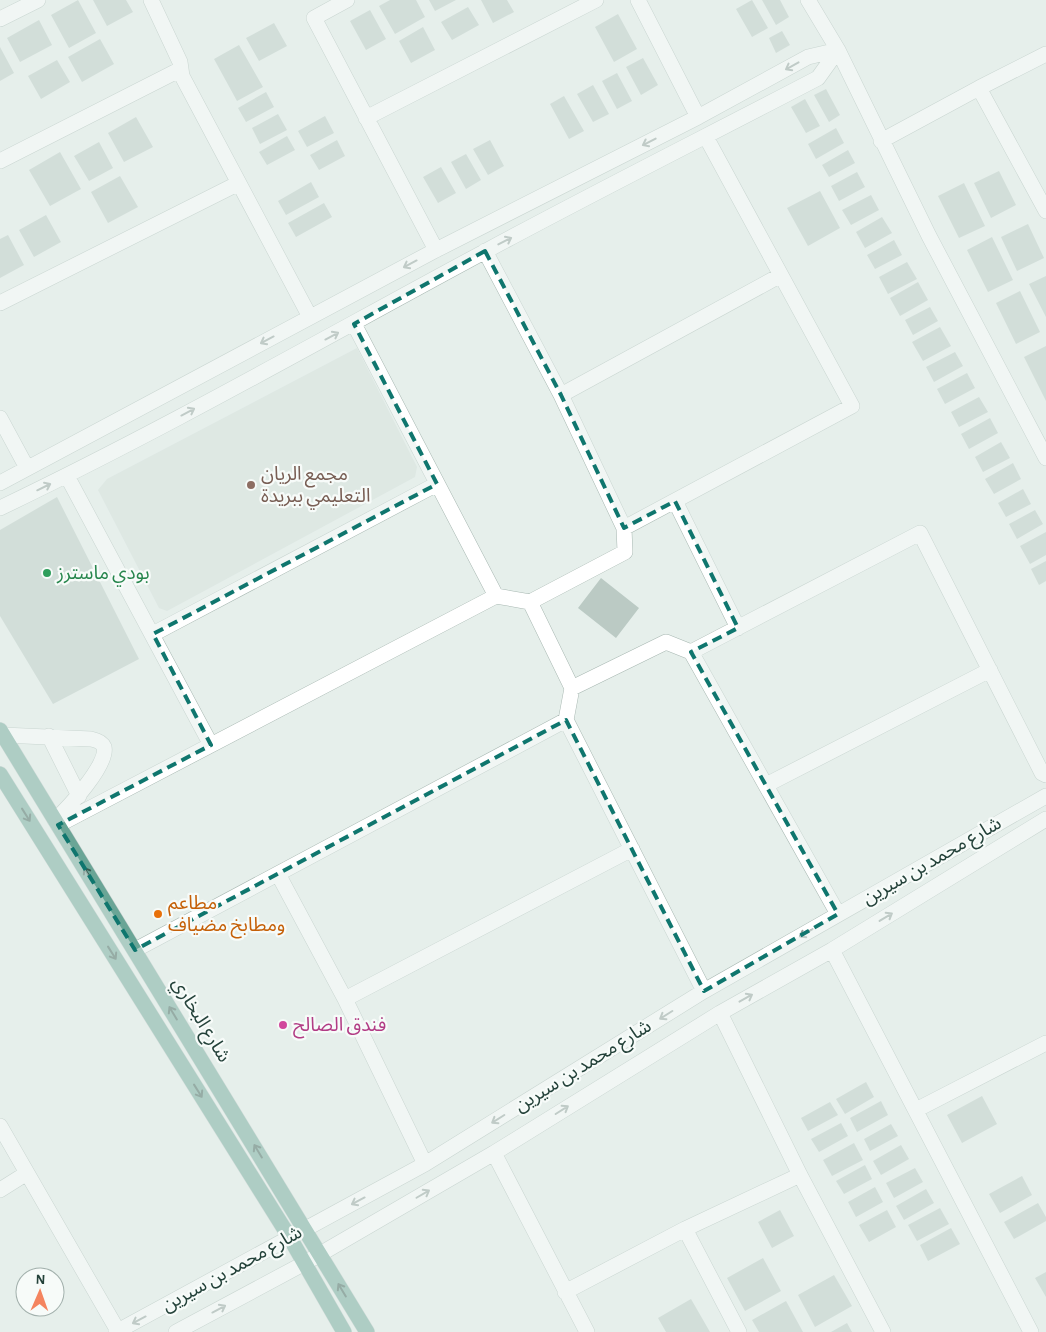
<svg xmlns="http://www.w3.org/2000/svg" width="1046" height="1332" font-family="'Alegreya Sans','Noto Sans Arabic',sans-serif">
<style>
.built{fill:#d4dfda}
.building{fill:#bbcac4}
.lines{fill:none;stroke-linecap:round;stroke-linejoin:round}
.minor-casing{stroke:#a8b8b2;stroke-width:16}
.major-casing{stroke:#c2cac8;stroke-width:16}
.minor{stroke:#fff;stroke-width:15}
.major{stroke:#6aa596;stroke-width:15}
.oneway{stroke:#92a09c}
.oneway2{stroke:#365b51}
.marked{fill:none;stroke:#0f766e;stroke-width:4;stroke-dasharray:10 6;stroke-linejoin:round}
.education-dot{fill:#8d6e63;stroke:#f7fbf9;stroke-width:2}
.leisure-dot{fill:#2e9e5b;stroke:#f7fbf9;stroke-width:2}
.food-dot{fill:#e8710a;stroke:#f7fbf9;stroke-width:2}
.hotel-dot{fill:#d1479c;stroke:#f7fbf9;stroke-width:2}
.labels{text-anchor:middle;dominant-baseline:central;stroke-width:4.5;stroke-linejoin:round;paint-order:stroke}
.education-label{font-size:19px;fill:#785e54;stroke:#f7fbf9;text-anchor:start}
.leisure-label{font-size:19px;fill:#27864d;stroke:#f7fbf9;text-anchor:start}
.street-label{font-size:19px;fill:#24423a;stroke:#f7fbf9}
.food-label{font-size:19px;fill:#c56008;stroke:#f7fbf9;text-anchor:start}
.hotel-label{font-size:19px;fill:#b23c85;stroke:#f7fbf9;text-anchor:start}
</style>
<rect width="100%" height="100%" fill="#e6efeb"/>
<path class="built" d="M357 348 417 467 415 477 167 611 159 608 98 490 107 479Z"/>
<path class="building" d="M78 0 96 33 69 48 51 15Z
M93 0H126L133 12 107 26Z
M390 0H416L425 17 395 34 379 6Z
M429 0H456L435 11Z
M481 0H507L514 12 493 23Z
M752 0 768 28 752 37 736 9Z
M762 0H780L789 17 776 25Z
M468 7 479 25 452 40 441 22Z
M370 10 386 39 366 50 350 21Z
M618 14 637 49 614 62 595 27Z
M39 20 52 45 20 62 7 38Z
M274 23 287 46 259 61 246 38Z
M423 27 435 50 411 63 399 41Z
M782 31 790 45 776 53 769 38Z
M100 39 114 64 82 82 68 57Z
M239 45 263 87 237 101 214 59Z
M0 47 14 73 0 81Z
M643 58 658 85 641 95 626 67Z
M57 60 70 82 41 99 28 76Z
M617 73 632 101 617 109 602 81Z
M593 85 609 114 593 122 577 94Z
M826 89 840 115 829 122 814 95Z
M266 92 274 107 246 122 238 108Z
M564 96 584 131 569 139 550 104Z
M805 99 820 126 806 133 791 107Z
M278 114 287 130 260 144 252 128Z
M325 116 334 133 307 147 298 131Z
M136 117 153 147 124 162 108 133Z
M836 128 844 143 816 159 808 144Z
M287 136 295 150 267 165 259 152Z
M337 140 345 156 319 170 310 155Z
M490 140 504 166 488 175 473 149Z
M99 142 113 168 89 181 74 156Z
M848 150 855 163 829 177 822 165Z
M60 152 81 189 50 206 29 170Z
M466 154 481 180 466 189 451 162Z
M441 167 456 193 438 203 423 177Z
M999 171 1016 205 991 218 974 183Z
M857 172 865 187 839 201 831 186Z
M120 176 138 207 108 223 91 192Z
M311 182 319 197 286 215 278 201Z
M964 183 985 226 959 238 938 196Z
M820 191 840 228 808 246 787 208Z
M871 195 879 210 851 225 842 210Z
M324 203 332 217 296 237 288 223Z
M46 215 61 242 34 257 19 230Z
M882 217 892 233 865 248 856 232Z
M1028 224 1044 258 1017 271 1001 237Z
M8 235 24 265 0 278V239Z
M992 237 1013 280 988 292 967 250Z
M894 240 902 255 875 269 867 255Z
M907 262 917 279 888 294 879 277Z
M1046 276V317L1029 284Z
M918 282 928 300 900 316 890 298Z
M1020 291 1040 332 1016 344 996 303Z
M930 307 938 321 913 335 905 320Z
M940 327 951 346 923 361 912 342Z
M1046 346V401L1024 357Z
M955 352 963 366 934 382 926 367Z
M967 373 975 388 945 404 937 389Z
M979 397 988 412 959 427 951 412Z
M990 418 998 433 969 449 961 434Z
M1001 442 1010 458 983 472 975 457Z
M1013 463 1021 479 994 494 985 479Z
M1023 489 1031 504 1006 517 998 503Z
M57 497 139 659 53 704 0 616V530Z
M1035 510 1043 524 1017 539 1009 524Z
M1046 532V555L1030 564 1020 546Z
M1046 561V581L1039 585 1031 569Z
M601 578 639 608 616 638 578 608Z
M866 1082 874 1097 845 1114 836 1099Z
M982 1096 997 1124 962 1143 947 1115Z
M881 1101 888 1115 857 1132 850 1118Z
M830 1102 838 1115 808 1131 801 1118Z
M841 1123 848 1136 819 1152 811 1139Z
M891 1124 898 1136 870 1151 864 1139Z
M854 1143 863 1160 832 1176 823 1160Z
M901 1145 909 1159 881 1175 873 1161Z
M865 1165 872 1179 844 1194 836 1181Z
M915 1168 923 1182 894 1198 886 1183Z
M1022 1176 1032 1195 1000 1213 989 1194Z
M875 1187 883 1202 856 1217 848 1202Z
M926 1189 934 1203 904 1220 896 1206Z
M1038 1203 1046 1217V1221L1014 1239 1004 1222Z
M940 1208 949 1224 917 1241 908 1225Z
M780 1210 794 1236 772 1248 758 1222Z
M887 1210 896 1227 869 1242 859 1225Z
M951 1228 960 1244 928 1261 920 1245Z
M763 1258 781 1291 745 1311 727 1278Z
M1046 1272V1297L1035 1278Z
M834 1275 852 1306 815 1327 798 1295Z
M691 1299 710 1332H666L658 1318Z
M786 1301 803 1332H759L752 1320Z
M847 1323 852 1332H831Z"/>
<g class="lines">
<defs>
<path id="minor" d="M151 0 180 62 182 76 310 317
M347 0 314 18 436 250
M638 0 698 117
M808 0 838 50 929 236 1046 458
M0 19 38 0
M979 88 1046 211
M366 118 596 0
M881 141 979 88 1046 54
M0 161 181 69
M485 251 561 395 624 528
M0 303 239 183
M354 324 496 596
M561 395 781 275
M0 418 27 468
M67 476 211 745
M0 483 436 250 698 117 808 57 838 50
M675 501 738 628
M0 508C165 429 324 338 484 252 595 192 707 136 818 78L838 50
M530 602 572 688
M153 634 437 484
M566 720 704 991
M3 735 91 739C96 740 102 742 104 747 109 764 67 809 55 820
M49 736 79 796
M766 785 990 670
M58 825 496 596 530 602 625 552 624 528 852 406 706 137
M278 874 345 999 425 1164
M838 914 691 652 920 533 1042 773 1046 775
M135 950 566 720 572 688 666 642 691 652
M832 950 1031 1332
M345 999 632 849
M720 1013 800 1175 883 1332
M916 1110 1046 1043
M0 1126 118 1331
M494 1153 587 1332
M0 1190 27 1173
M685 1229 739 1332
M565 1292 685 1229 800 1175
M116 1332 425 1164 704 991 1046 796
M176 1332 303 1264 494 1153 720 1013 832 950 1046 819"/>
<path id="major" d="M0 730 367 1332
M0 774 290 1238 344 1332"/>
</defs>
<use href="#minor" class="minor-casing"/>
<use href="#major" class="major-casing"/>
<use href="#minor" class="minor"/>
<use href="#major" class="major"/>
</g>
<defs><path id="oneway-shaft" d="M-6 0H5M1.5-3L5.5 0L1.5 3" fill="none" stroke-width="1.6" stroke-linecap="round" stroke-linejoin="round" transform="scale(1.25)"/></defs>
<g class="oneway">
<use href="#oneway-shaft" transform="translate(792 66) rotate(151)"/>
<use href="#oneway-shaft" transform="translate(649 142) rotate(153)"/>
<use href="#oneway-shaft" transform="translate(505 241) rotate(-27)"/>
<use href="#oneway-shaft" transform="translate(410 264) rotate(152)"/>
<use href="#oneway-shaft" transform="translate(332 336) rotate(-28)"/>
<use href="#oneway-shaft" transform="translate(267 340) rotate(152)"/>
<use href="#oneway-shaft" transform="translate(188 412) rotate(-28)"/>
<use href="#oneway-shaft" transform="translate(44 487) rotate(-26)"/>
<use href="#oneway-shaft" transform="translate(886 917) rotate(-31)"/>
<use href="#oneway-shaft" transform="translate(806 933) rotate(150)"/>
<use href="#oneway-shaft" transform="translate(746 998) rotate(-29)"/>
<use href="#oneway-shaft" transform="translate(666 1015) rotate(148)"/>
<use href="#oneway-shaft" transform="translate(562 1110) rotate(-32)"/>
<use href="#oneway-shaft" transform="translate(498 1119) rotate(148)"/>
<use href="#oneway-shaft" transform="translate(423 1194) rotate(-30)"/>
<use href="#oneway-shaft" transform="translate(358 1201) rotate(152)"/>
<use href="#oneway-shaft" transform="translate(219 1309) rotate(-28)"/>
<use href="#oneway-shaft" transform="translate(139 1320) rotate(152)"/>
</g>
<g class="oneway2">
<use href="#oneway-shaft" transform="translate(26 815) rotate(58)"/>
<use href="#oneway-shaft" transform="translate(88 874) rotate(-122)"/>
<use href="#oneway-shaft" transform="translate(112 953) rotate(58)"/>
<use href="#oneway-shaft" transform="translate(173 1013) rotate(-121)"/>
<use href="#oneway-shaft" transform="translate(198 1091) rotate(58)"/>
<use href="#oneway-shaft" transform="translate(258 1151) rotate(-121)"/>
<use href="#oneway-shaft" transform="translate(342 1290) rotate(-121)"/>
</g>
<path d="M0 0H1046V1332H0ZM485 251 561 395 624 528 675 501 738 628 691 652 838 914 704 991 566 720 135 950 58 825 211 745 153 634 437 484 354 324Z" fill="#e6efeb" fill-opacity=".55" fill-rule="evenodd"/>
<path class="marked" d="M485 251 561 395 624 528 675 501 738 628 691 652 838 914 704 991 566 720 135 950 58 825 211 745 153 634 437 484 354 324Z"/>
<circle class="education-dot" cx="251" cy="485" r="5"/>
<circle class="leisure-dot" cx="47" cy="573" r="5"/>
<circle class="food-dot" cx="158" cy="914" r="5"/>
<circle class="hotel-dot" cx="283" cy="1025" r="5"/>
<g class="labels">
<g class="education-label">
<text x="261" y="474">مجمع الريان<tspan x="261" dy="22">التعليمي ببريدة</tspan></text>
</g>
<g class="leisure-label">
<text x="57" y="573">بودي ماسترز</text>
</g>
<g class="street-label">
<text transform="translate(932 861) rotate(-30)">شارع محمد بن سيرين</text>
<text transform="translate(201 1020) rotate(59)">شارع البخاري</text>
<text transform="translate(583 1066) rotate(-32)">شارع محمد بن سيرين</text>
<text transform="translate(232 1269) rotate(-29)">شارع محمد بن سيرين</text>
</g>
<g class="food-label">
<text x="168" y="903">مطاعم<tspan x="168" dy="22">ومطابخ مضياف</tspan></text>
</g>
<g class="hotel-label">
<text x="293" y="1025">فندق الصالح</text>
</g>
</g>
<g transform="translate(40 1292) rotate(2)"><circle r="24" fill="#f7fbf9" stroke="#a3b1ad"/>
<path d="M0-4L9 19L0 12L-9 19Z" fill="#f4845f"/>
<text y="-8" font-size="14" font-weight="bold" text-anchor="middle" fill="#24423a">N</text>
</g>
</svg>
